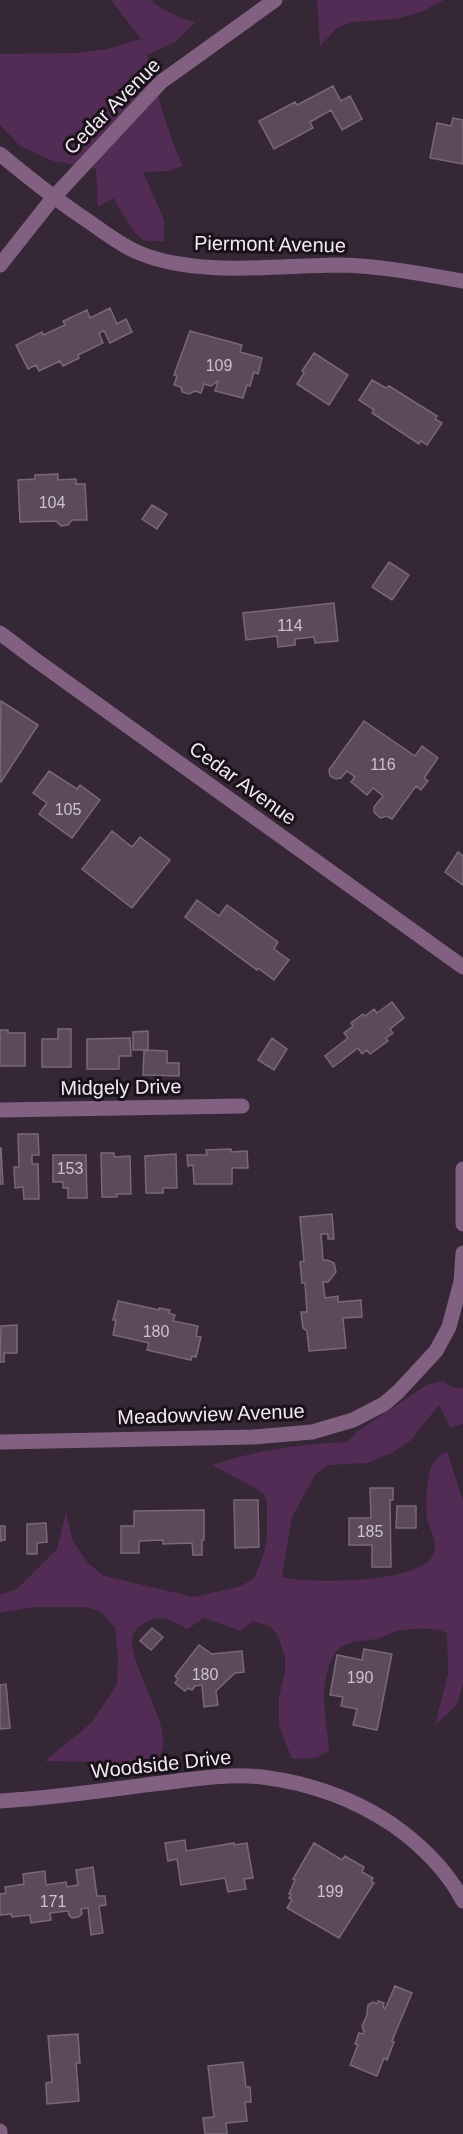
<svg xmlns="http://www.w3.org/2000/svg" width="463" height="2134" font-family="Helvetica,sans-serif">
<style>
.green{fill:#522c54}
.building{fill:#5a4a5a;stroke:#796879;stroke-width:1.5}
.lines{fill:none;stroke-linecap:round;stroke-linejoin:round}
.street{stroke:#816082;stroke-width:15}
.labels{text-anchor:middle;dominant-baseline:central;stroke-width:6;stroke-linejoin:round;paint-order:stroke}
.number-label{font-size:16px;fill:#cdc1cd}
.street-label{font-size:20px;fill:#f3e9f3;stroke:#191219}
</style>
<rect width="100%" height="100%" fill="#352735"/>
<path class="green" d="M111 0H152L154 4 180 18 196 22 175 42 147 55C158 92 166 131 183 166L169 171 143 172 164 220V241H144L134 232 113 198 98 207 96 168 53 161 20 146 0 125V54L77 53 108 49 141 39Z
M317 0H444L423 11 396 19 353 22 338 27 320 46Z
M443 1381 454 1388H463V1424L450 1427 439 1405 410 1441 392 1453 367 1463 328 1465 316 1474 292 1517 282 1577C309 1584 424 1584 434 1553 438 1541 429 1529 427 1517 425 1505 427 1473 433 1463 436 1458 443 1454 447 1451L463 1501V1683L457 1705 435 1725 448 1674 447 1633C432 1627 413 1628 397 1631 391 1632 386 1636 380 1638 367 1642 352 1639 340 1648 324 1662 323 1694 325 1713 325 1726 329 1737 329 1750L317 1758 292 1759 279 1726V1697L285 1671V1657L278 1635 269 1626 253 1621 241 1631 204 1618 187 1629C173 1621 161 1613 145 1623 139 1626 135 1629 133 1636 126 1654 161 1711 163 1737 165 1751 159 1759 151 1770H126L97 1762 45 1761 91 1723 117 1685 118 1658 115 1628 101 1612 87 1607H35L0 1613V1595L18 1588 57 1549 66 1512 73 1541 88 1563 104 1576 194 1597 242 1586 255 1577 264 1553 267 1537V1503L264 1494 255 1488 212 1465C256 1450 301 1444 347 1442L358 1431 428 1384Z"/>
<path class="building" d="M333 86 341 101 350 96 362 119 342 130 331 110 310 122 313 128 274 149 259 121 295 102 297 105Z
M453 118 463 120V164L430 158 437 123 451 126Z
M110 308 117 324 126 319 132 332 110 343 104 331 99 333 103 343 78 355 79 358 63 366 60 361 39 371 36 365 28 369 16 345 42 332 43 335 65 325 63 321 87 310 90 318Z
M190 331 242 345 240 352 262 358 258 374 254 372 250 386 247 385 243 398 215 391 218 381 211 386 204 384 201 393 195 391 189 394 182 392 181 387 174 385 177 376 174 375Z
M314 353 348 375 329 405 297 384 304 373 302 371Z
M372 380 386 388 389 386 437 416 435 419 442 423 427 445 421 441 419 444 372 413 374 410 359 400Z
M58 474V480L76 479V484H85L87 520H72L68 525 61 526 56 521 20 522 18 480 35 479V475Z
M152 505 167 514 157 529 142 519Z
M389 562 409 575 392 600 372 587Z
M334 603 338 641 315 643 314 637 295 639V645L278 647 277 636 246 640 243 613Z
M1 701 38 725 1 782 0 781Z
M364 721 415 756 422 746 438 758 424 778 428 781 421 790 416 786 392 819 387 816 380 818 374 812V807L383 796 373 788 367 795 351 782 355 777 347 771 341 778 336 779 330 776 329 770Z
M49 771 77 789 80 785 100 800 72 838 39 814 47 803 33 793Z
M112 831 132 847 140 837 170 860 132 908 82 869Z
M458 852 463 856V885L445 872Z
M197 900 219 916 227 905 278 942 274 949 289 960 274 980 258 968 257 970 185 917Z
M392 1002 404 1018 390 1029 393 1033 386 1038 388 1041 370 1054 367 1050 362 1054 358 1048 333 1067 325 1056 348 1038 344 1033 353 1026 351 1023 363 1014 365 1016 374 1009 377 1013Z
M58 1029H71V1067H42V1039H58Z
M0 1030H8V1033H25V1066H0Z
M148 1031V1050H133V1032Z
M130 1038 131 1056H119V1069H87V1039Z
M272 1038 287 1049 274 1070 258 1060Z
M148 1050 167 1051V1063H179V1076L143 1075 144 1051Z
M18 1134H38L39 1155H32V1164H38L39 1199H24L23 1187 15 1188 14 1167H19Z
M0 1148H1L3 1184H0Z
M231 1149V1152L247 1151 248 1168H232V1184H194L193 1165 188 1166 187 1155H207L206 1150Z
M101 1153H114V1157L130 1156 131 1194H117V1197H102Z
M176 1154 177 1188H163V1193H146L145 1156Z
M53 1155H86L87 1198H68V1188H63V1182H53Z
M332 1214 334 1239H328V1234H321L323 1260H327L334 1263 336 1272 328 1282H323L325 1298 338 1296V1302L361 1300 362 1317 343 1318 346 1348 309 1351 307 1331 303 1328 301 1312H307L305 1283H302L300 1262 304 1261 300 1217Z
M118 1301 159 1310V1308L170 1310 169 1313 175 1315 173 1321 198 1326 196 1336 201 1337 196 1357 192 1356 191 1360 147 1350 149 1343 113 1335 116 1320H113Z
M17 1325V1353H4V1362H0L1 1326Z
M370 1488H393V1500H390L391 1567H372V1545H349V1518H371Z
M234 1500H258L259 1547 235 1548Z
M397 1506H416V1528H396Z
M204 1510V1540H202V1555H193L192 1543 163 1544V1540L139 1541V1553H121V1526H134V1511Z
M46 1523 47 1542 37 1543V1554H27V1524Z
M0 1526H5V1540H1V1542Z
M152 1628 163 1637 151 1650 140 1641Z
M199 1645 212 1654 242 1651 244 1672 235 1673 216 1691 218 1705 204 1707 202 1685 195 1686 192 1690 188 1688 185 1691 175 1683 178 1679 175 1676Z
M364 1649 392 1654 377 1730 353 1725 357 1709 341 1706 343 1697 330 1695 337 1655 362 1660Z
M6 1684 10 1728 0 1729V1685Z
M185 1840 186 1851 234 1843V1845L247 1843 253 1878 244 1879 246 1889 228 1892 225 1878 181 1885 177 1859 168 1861 165 1843Z
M314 1843 342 1860 345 1856 364 1867 362 1872 373 1878 371 1881 374 1883 339 1938 287 1908 292 1900 289 1898 291 1895 289 1894 295 1880 293 1879Z
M93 1867 97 1896H105L106 1905 99 1906 103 1933 91 1935 88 1908 81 1909 82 1914 78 1917 72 1918 69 1915 68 1911 50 1913 51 1920 31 1923 30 1915 12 1917 11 1914 0 1915V1894L6 1893 5 1887 24 1884 23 1874 45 1871 46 1885 66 1882 67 1887 78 1885 76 1870Z
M395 1986 412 1993 392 2041 394 2042 387 2060 384 2058 377 2076 350 2065 358 2045 355 2044 359 2033 363 2034 364 2032 362 2026 367 2015 368 2005 373 2002 377 2004 378 2001 384 2003 383 2007 385 2009Z
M78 2034 80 2063H76L79 2101 47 2104 46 2083 52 2082 48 2036Z
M243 2062 246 2087H250L251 2102H245L247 2121 226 2123 227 2134H205L203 2118 214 2117 208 2066Z"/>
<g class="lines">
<path class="street" d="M0 154C30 179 59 202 91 223 106 234 121 245 137 252 197 278 277 265 341 265 382 266 423 274 463 281
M0 265 53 198 161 82 275 0
M0 633 33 658 463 967
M0 1110 242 1106
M463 1169V1224
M0 1442 253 1437 312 1432 353 1420 384 1404 398 1392 436 1351 449 1327 461 1282 463 1253
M0 1801C52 1798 102 1791 153 1784 189 1780 226 1773 262 1777 310 1783 353 1798 393 1825 421 1845 447 1870 463 1901
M0 2131V2134"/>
</g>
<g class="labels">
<g class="number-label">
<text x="219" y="365">109</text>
<text x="52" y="502">104</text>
<text x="290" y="625">114</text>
<text x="383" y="764">116</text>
<text x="68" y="809">105</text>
<text x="70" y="1168">153</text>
<text x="156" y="1331">180</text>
<text x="370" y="1531">185</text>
<text x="205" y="1674">180</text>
<text x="360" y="1677">190</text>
<text x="330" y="1891">199</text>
<text x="53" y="1901">171</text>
</g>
<g class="street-label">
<text transform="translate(112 106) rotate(-45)">Cedar Avenue</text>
<text transform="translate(270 244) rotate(1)">Piermont Avenue</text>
<text transform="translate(243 783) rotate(36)">Cedar Avenue</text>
<text transform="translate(121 1087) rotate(-1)">Midgely Drive</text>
<text transform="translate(211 1414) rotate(-2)">Meadowview Avenue</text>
<text transform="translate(161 1764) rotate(-6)">Woodside Drive</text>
</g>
</g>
</svg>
